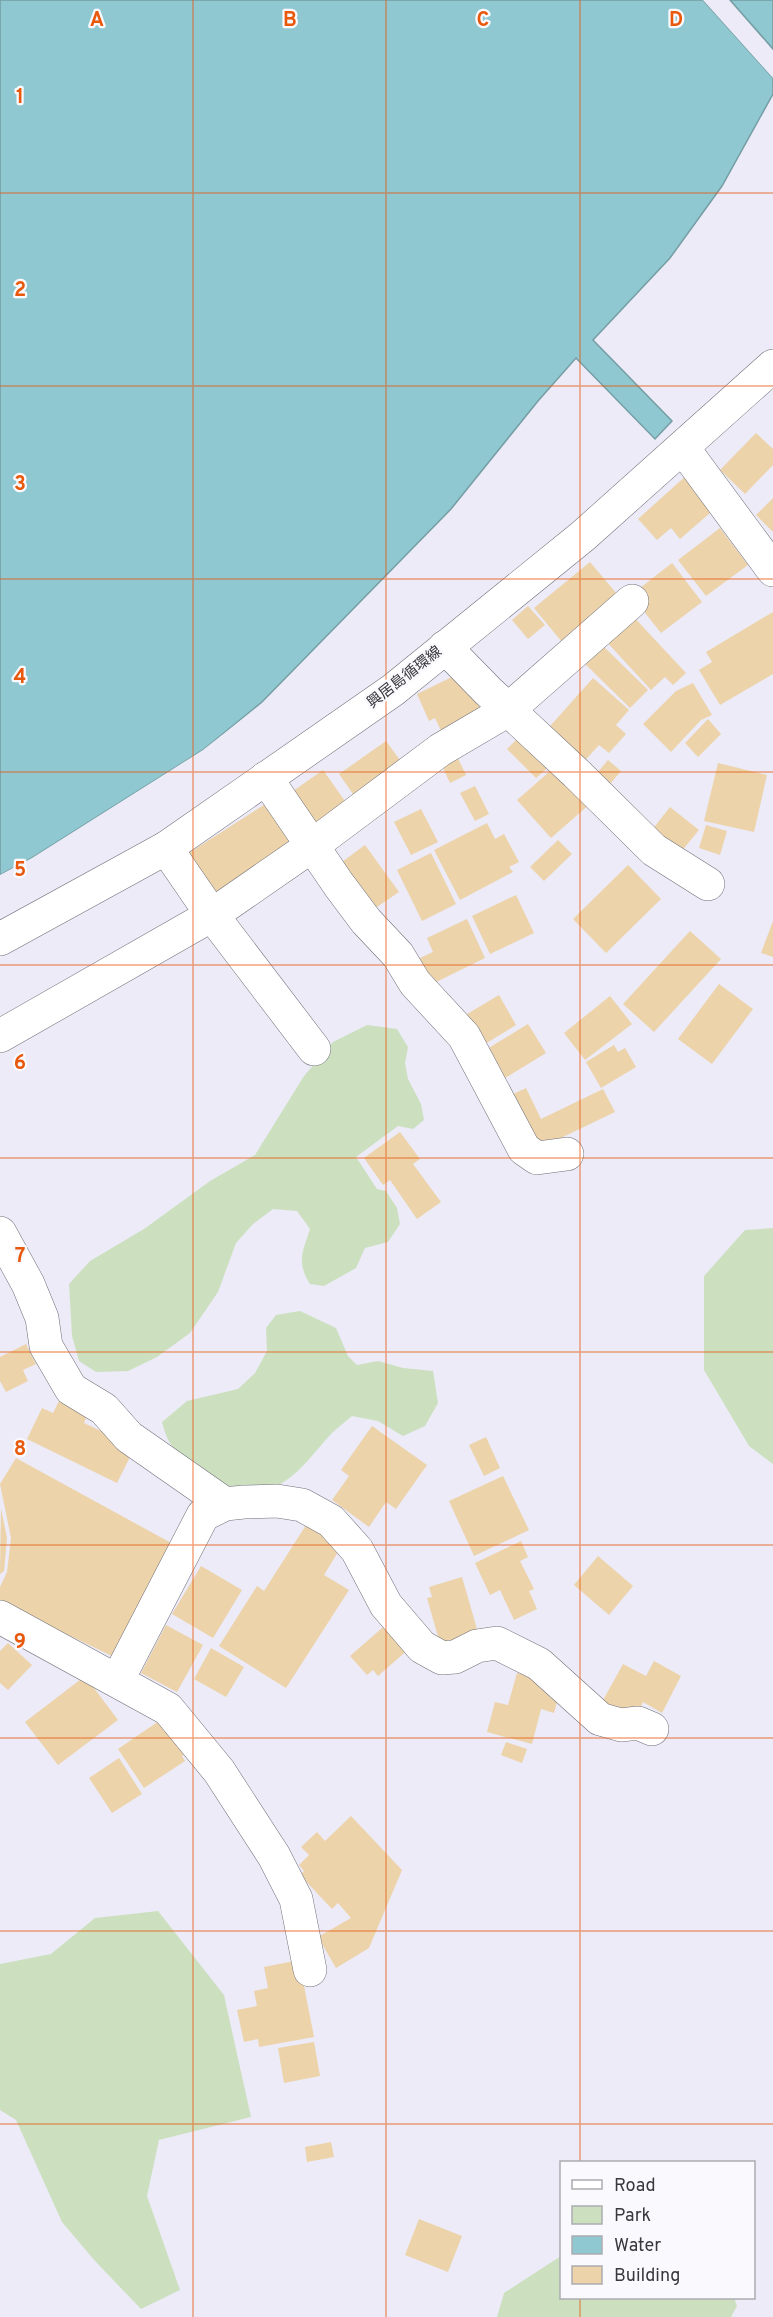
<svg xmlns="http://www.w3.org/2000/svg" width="773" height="2317" font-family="Overpass,'Noto Sans JP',sans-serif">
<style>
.green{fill:#cce0c0}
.water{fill:#8fc8d0;stroke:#759da4;stroke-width:1.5}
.pier{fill:#ecebf7}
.building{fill:#ecd3aa}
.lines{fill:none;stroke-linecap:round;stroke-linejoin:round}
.minor-casing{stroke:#6f6f79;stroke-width:34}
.secondary-casing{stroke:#6f6f79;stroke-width:34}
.minor{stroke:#fff;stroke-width:33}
.secondary{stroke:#fff;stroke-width:33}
.grid{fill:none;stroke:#e8590c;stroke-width:1.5;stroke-opacity:0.55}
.labels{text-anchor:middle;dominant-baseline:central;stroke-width:4.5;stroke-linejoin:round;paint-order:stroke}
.street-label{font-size:15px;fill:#38383d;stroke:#f9f9fe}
.grid-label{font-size:20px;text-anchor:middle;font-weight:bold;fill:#e8590c;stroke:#f9f9fe;stroke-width:4.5;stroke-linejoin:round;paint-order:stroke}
</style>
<rect width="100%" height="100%" fill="#ecebf7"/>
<path class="green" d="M367 1025 397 1029 408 1047 405 1063 408 1079 421 1104 424 1120 413 1129 398 1126 356 1157 377 1189 386 1191 397 1208 400 1224 388 1242 365 1248 356 1268 324 1286 310 1284C296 1262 303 1251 310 1229L297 1211 273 1209 253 1224 236 1243 218 1292 190 1333 157 1357 128 1371 96 1372 79 1361 72 1336 69 1284 90 1261 144 1229 210 1181 255 1155 304 1076 333 1042Z
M773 1228V1464L749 1446 704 1370V1276L745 1230Z
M300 1311 336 1328 348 1356 357 1365 378 1361 403 1368 433 1371 438 1403 425 1426 403 1436 378 1421 352 1416C345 1422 337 1428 331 1434 315 1451 302 1471 282 1483 246 1504 191 1476 170 1443 166 1437 164 1429 162 1422L187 1401 238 1389 255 1373 267 1351 266 1328 276 1315Z
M158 1911 224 1995 251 2117 159 2140 147 2196 180 2290 141 2309 95 2261 62 2222 16 2120 0 2110V1964L51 1954 95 1918Z
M561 2256 562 2298H734L737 2306 731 2317H497L504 2293Z"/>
<path class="water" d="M0 0H703L773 78V94L722 186 670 258 593 340 672 421 655 439 576 358 538 401 451 509 262 702 203 750 32 858 0 875Z
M730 0H773V49Z"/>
<path class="pier" d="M703 0H707L773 74V78Z
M278 691 264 704 205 753 33 861 0 878V875L32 858 203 750Z"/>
<path class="building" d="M756 433 773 449V465L745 494 720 470Z
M688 474 717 507 680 539 671 528 657 540 638 519Z
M773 498V532L756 515Z
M720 528 748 565 706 596 678 560Z
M590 562 622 600 566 647 534 608Z
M672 563 702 602 661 633 631 595Z
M528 606 545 625 528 639 512 620Z
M773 612V674L720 705 699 670 712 662 706 652Z
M631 614 686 673 673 685 665 677 651 690 604 639Z
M596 639 648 690 630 708 578 657Z
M462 672 486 720 445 739 435 718 429 721 417 694Z
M593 678 629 710 616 725 626 734 609 753 599 745 579 767 543 734Z
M693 683 712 715 701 720 671 752 643 724 676 691Z
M708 719 721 734 698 757 685 743Z
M523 733 553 763 536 778 507 749Z
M386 741 408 771 360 804 339 774Z
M455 752 466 775 450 783 439 759Z
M608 760 621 771 605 790 592 779Z
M718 763 767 775 754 832 704 821Z
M557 765 591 803 551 838 517 800Z
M323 770 352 811 314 837 286 796Z
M475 786 489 814 475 821 460 793Z
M273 799 303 846 213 906 181 858Z
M670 807 699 830 676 858 648 835Z
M421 809 438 842 411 855 394 822Z
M487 823 495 839 504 834 519 862 509 867 513 872 460 900 434 850Z
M706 825 727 831 720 855 699 848Z
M558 840 572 854 544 881 530 867Z
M365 845 399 892 368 913 335 867Z
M431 853 456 904 422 921 397 870Z
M628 865 661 899 606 953 573 919Z
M516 895 534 933 490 954 472 916Z
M467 919 485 958 424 988 411 962 433 952 427 938Z
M773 921V957L761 953Z
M690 931 721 959 654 1032 623 1004Z
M719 984 753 1009 712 1064 678 1039Z
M499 995 516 1025 480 1047 462 1017Z
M610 996 632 1024 585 1060 564 1033Z
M528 1024 546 1053 500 1081 482 1052Z
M614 1045 618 1052 625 1048 636 1067 601 1088 586 1062Z
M526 1088 541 1119 603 1089 615 1112 540 1148 503 1099Z
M400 1132 420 1159 413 1164 441 1202 417 1219 390 1180 383 1185 364 1158Z
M26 1344 36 1364 23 1370 28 1381 6 1392 0 1381V1357Z
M62 1395 90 1409 84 1423 135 1447 117 1483 27 1439 42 1408 53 1413Z
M372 1426 427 1465 396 1509 386 1502 369 1527 332 1500 349 1476 341 1470Z
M486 1437 500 1468 484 1476 469 1445Z
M16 1458 173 1544 114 1657 0 1602V1587L7 1572 11 1538 0 1484Z
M503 1476 529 1530 474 1556 449 1501Z
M1 1508 7 1538 4 1571 0 1574Z
M308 1522 343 1544 324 1575 349 1590 286 1688 219 1646 257 1586 264 1591Z
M521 1541 528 1557 520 1561 534 1589 529 1591 537 1609 514 1620 500 1590 490 1595 475 1563Z
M598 1556 633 1586 609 1615 574 1585Z
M201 1566 242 1590 213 1638 172 1614Z
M462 1577 479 1636 441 1647 427 1598 432 1597 429 1587Z
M389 1622 411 1647 378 1676 373 1670 367 1675 350 1656Z
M166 1625 203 1645 177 1692 141 1673Z
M8 1643 32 1665 8 1690 0 1683V1651Z
M211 1648 244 1667 226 1697 194 1679Z
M654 1661 681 1676 662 1713 643 1702 634 1719 602 1702 623 1664 646 1676Z
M517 1673 548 1680 559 1694 554 1713 541 1709 532 1744 487 1732 495 1702 508 1705Z
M85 1676 118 1720 58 1765 25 1722Z
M159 1721 170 1738 178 1733 190 1751 182 1756 185 1761 144 1788 118 1749Z
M506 1742 527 1749 522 1763 501 1755Z
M119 1758 142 1794 112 1813 89 1778Z
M351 1816 402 1870 369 1948 336 1968 318 1937 351 1918 338 1903 332 1909 300 1875 304 1871 299 1865 309 1855 301 1847 317 1832 325 1841Z
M299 1960 314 2037 259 2047 258 2039 244 2042 237 2010 257 2006 254 1991 268 1988 264 1967Z
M314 2042 320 2076 284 2083 278 2048Z
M331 2142 334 2157 307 2162 305 2147Z
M419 2219 462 2236 448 2272 405 2255Z"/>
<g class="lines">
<defs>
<path id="minor" d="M683 448 773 570
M445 647 488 691 576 773 654 850 708 884
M266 778 339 885 366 921 398 955 415 983 464 1036 524 1149 537 1158 567 1154
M166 848 212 915 314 1049
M0 1036 212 915 313 845 440 750 508 710 632 601
M0 1233 28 1284 42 1318 46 1346 71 1389 104 1409 129 1437 225 1504
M0 1617 168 1709 219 1771 274 1856 296 1899 310 1970
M117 1681 203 1515 225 1504 244 1502 277 1501 302 1505 331 1521 357 1550 386 1605 422 1647 442 1658 455 1657 477 1646 497 1643 539 1664 600 1719 621 1725 638 1723 652 1729"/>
<path id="secondary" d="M0 939 166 848 393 690 583 536 773 366"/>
</defs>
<use href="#minor" class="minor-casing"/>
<use href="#secondary" class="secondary-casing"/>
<use href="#minor" class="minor"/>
<use href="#secondary" class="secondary"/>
</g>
<path class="grid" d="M193 0V2317M386 0V2317M580 0V2162M0 193H773M0 386H773M0 579H773M0 772H773M0 965H773M0 1158H773M0 1352H773M0 1545H773M0 1738H773M0 1931H773M0 2124H773M580 2298V2317"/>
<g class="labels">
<g class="street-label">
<text transform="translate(405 678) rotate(-38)">興居島循環線</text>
</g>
</g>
<g class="grid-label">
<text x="97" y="26">A</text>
<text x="290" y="26">B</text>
<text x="483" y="26">C</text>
<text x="676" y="26">D</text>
<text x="20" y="103">1</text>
<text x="20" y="296">2</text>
<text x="20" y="490">3</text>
<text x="20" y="683">4</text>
<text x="20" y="876">5</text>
<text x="20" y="1069">6</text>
<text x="20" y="1262">7</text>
<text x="20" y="1455">8</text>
<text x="20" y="1648">9</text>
</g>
<rect x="560" y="2161" width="195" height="138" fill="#f9f9fe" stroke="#acacb1" stroke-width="1.5"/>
<rect x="572" y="2180" width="30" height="9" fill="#ffffff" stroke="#acacb1" stroke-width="1.5"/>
<text x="614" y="2191" font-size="18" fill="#38383d">Road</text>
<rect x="572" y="2206" width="30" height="18" fill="#cce0c0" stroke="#acacb1" stroke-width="1.5"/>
<text x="614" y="2221" font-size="18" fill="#38383d">Park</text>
<rect x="572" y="2236" width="30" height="18" fill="#8fc8d0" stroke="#acacb1" stroke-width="1.5"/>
<text x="614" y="2251" font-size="18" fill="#38383d">Water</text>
<rect x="572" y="2266" width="30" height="18" fill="#ecd3aa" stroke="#acacb1" stroke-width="1.5"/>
<text x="614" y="2281" font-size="18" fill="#38383d">Building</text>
</svg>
